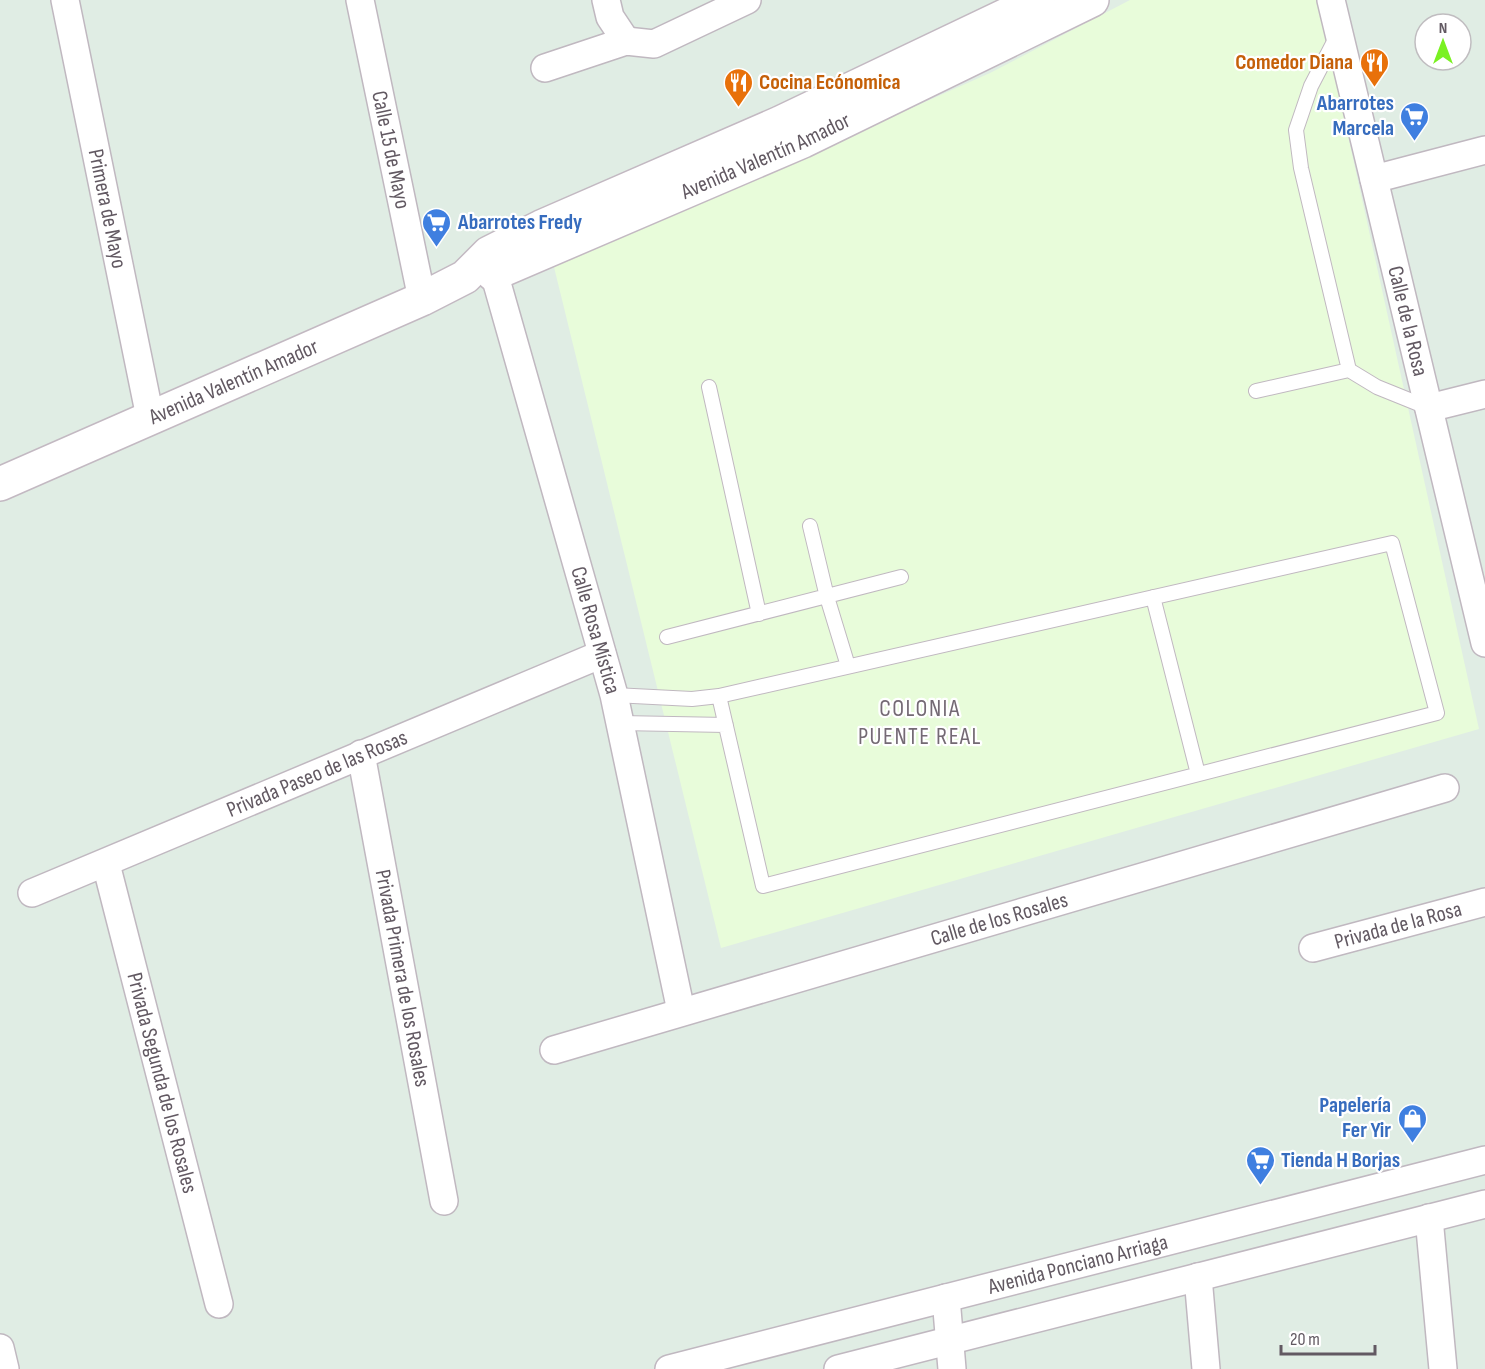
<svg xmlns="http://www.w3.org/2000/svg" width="1485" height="1369" font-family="'Sofia Sans Condensed',sans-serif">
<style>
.medical{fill:#e8fcda}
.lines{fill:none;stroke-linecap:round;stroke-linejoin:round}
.service-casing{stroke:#c0b8c0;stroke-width:16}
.minor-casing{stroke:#c0b8c0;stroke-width:30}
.secondary-casing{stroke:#c3b9c2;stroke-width:36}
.service{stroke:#fff;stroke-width:14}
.minor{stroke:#fff;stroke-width:27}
.secondary{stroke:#fff;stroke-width:33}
.labels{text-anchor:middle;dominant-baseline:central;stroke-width:4.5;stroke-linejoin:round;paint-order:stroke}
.food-label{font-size:22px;font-weight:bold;fill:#c56008;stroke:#fff;text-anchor:end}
.shop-label{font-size:22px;font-weight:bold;fill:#366cbe;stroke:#fff;text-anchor:end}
.street-label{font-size:22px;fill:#625962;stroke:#fff}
.neighbourhood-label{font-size:24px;letter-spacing:1.5px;fill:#746a74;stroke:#fff}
</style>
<rect width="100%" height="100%" fill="#e0ede4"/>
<path class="medical" d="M1130 0H1318L1479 729 721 948 554 267 990 73Z"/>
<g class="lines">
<defs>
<path id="service" d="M1337 36 1311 86 1296 130 1301 168 1349 370
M709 387 759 614
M1256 391 1349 370 1377 387 1429 408
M810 526 827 597 848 666
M1392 543 1437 713 763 886 719 696Z
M1153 597 1198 774
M667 637 901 577
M614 695 692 699 719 696
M620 723 726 725"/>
<g id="minor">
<path id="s1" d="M65 0 150 417"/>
<path id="s2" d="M360 0 422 299"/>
<path d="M606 0 610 17 626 41"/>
<path id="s3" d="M1331 0 1485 643"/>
<path d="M545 68 626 41 654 44 747 0"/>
<path d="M1374 179 1485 150"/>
<path id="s4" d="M489 255 614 695 681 1011"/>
<path d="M1429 408 1485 394"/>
<path id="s5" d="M361 754 444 1201"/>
<path id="s6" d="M106 864 219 1304"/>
<path id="s7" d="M32 893 602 654"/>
<path id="s8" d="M1313 948 1485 902"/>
<path id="s9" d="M554 1050 1445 788"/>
<path d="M1429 1218 1443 1369"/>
<path d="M1198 1277 1206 1369"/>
<path d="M946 1298 952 1369"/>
<path d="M0 1348 5 1369"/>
<path id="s10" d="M669 1369 1485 1160"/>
<path d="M838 1369 1485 1204"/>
</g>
<g id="secondary">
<path id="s11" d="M493 274 803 141 1092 0"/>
<path id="s12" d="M0 484 422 299 465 277 489 253 541 227 780 123 1038 0"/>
</g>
</defs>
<use href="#service" class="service-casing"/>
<use href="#minor" class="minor-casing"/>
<use href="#secondary" class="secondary-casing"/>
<use href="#service" class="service"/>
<use href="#minor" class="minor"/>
<use href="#secondary" class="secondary"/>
</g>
<defs>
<symbol id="restaurant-pin" viewBox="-11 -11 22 30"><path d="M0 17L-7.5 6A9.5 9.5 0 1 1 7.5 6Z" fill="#e8710a" stroke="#fff"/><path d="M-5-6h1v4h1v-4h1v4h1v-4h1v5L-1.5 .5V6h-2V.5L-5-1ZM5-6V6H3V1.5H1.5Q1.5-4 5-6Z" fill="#fff"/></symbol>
<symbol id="supermarket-pin" viewBox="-11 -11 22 30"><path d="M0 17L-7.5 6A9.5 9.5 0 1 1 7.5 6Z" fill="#3f7fe0" stroke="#fff"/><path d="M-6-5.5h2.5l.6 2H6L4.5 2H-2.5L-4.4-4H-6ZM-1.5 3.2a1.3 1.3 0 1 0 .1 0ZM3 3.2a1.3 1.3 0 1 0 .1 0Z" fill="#fff"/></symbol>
<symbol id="shop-pin" viewBox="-11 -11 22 30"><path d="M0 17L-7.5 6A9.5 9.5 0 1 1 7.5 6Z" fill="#3f7fe0" stroke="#fff"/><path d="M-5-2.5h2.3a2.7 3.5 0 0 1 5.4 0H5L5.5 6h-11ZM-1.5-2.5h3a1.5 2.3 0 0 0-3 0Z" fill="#fff"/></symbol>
</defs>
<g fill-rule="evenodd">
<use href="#restaurant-pin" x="1358" y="46" width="33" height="45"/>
<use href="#restaurant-pin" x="722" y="66" width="33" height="45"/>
<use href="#supermarket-pin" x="1398" y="100" width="33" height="45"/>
<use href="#supermarket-pin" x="420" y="206" width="33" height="45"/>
<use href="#shop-pin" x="1396" y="1102" width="33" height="45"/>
<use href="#supermarket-pin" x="1244" y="1144" width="33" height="45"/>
</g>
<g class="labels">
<g class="food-label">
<text x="1353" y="62">Comedor Diana</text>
<text x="759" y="82" text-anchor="start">Cocina Ecónomica</text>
</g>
<g class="shop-label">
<text x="1394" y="103">Abarrotes<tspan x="1394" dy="25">Marcela</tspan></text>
<text x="458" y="222" text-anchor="start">Abarrotes Fredy</text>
<text x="1391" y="1105">Papelería<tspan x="1391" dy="25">Fer Yir</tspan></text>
<text x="1281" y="1160" text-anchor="start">Tienda H Borjas</text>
</g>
<g class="street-label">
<text stroke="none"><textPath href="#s2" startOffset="153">Calle 15 de Mayo</textPath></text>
<text stroke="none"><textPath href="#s11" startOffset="297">Avenida Valentín Amador</textPath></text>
<text stroke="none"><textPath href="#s1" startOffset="213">Primera de Mayo</textPath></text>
<text stroke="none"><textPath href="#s3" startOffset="330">Calle de la Rosa</textPath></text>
<text stroke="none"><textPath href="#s12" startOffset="255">Avenida Valentín Amador</textPath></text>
<text stroke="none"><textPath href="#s4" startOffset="390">Calle Rosa Mística</textPath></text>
<text stroke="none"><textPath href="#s7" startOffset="309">Privada Paseo de las Rosas</textPath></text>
<text stroke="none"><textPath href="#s9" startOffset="464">Calle de los Rosales</textPath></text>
<text stroke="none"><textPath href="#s8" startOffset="88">Privada de la Rosa</textPath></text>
<text stroke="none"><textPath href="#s5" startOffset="228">Privada Primera de los Rosales</textPath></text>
<text stroke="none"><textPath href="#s6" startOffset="226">Privada Segunda de los Rosales</textPath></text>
<text stroke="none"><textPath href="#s10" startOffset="422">Avenida Ponciano Arriaga</textPath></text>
</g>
<g class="neighbourhood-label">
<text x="920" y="708">COLONIA<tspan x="920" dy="28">PUENTE REAL</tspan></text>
</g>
</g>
<g transform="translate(1443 42)"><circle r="28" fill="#ffffff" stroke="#c0bdc0" stroke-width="1.5"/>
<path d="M0-4.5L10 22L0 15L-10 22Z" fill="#7af122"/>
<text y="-9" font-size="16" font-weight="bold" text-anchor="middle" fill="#625962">N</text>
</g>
<path d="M1281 1345v9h94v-9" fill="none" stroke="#625962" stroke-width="3"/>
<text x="1290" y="1345" font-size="18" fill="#625962" stroke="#ffffff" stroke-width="4.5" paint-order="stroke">20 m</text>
</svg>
